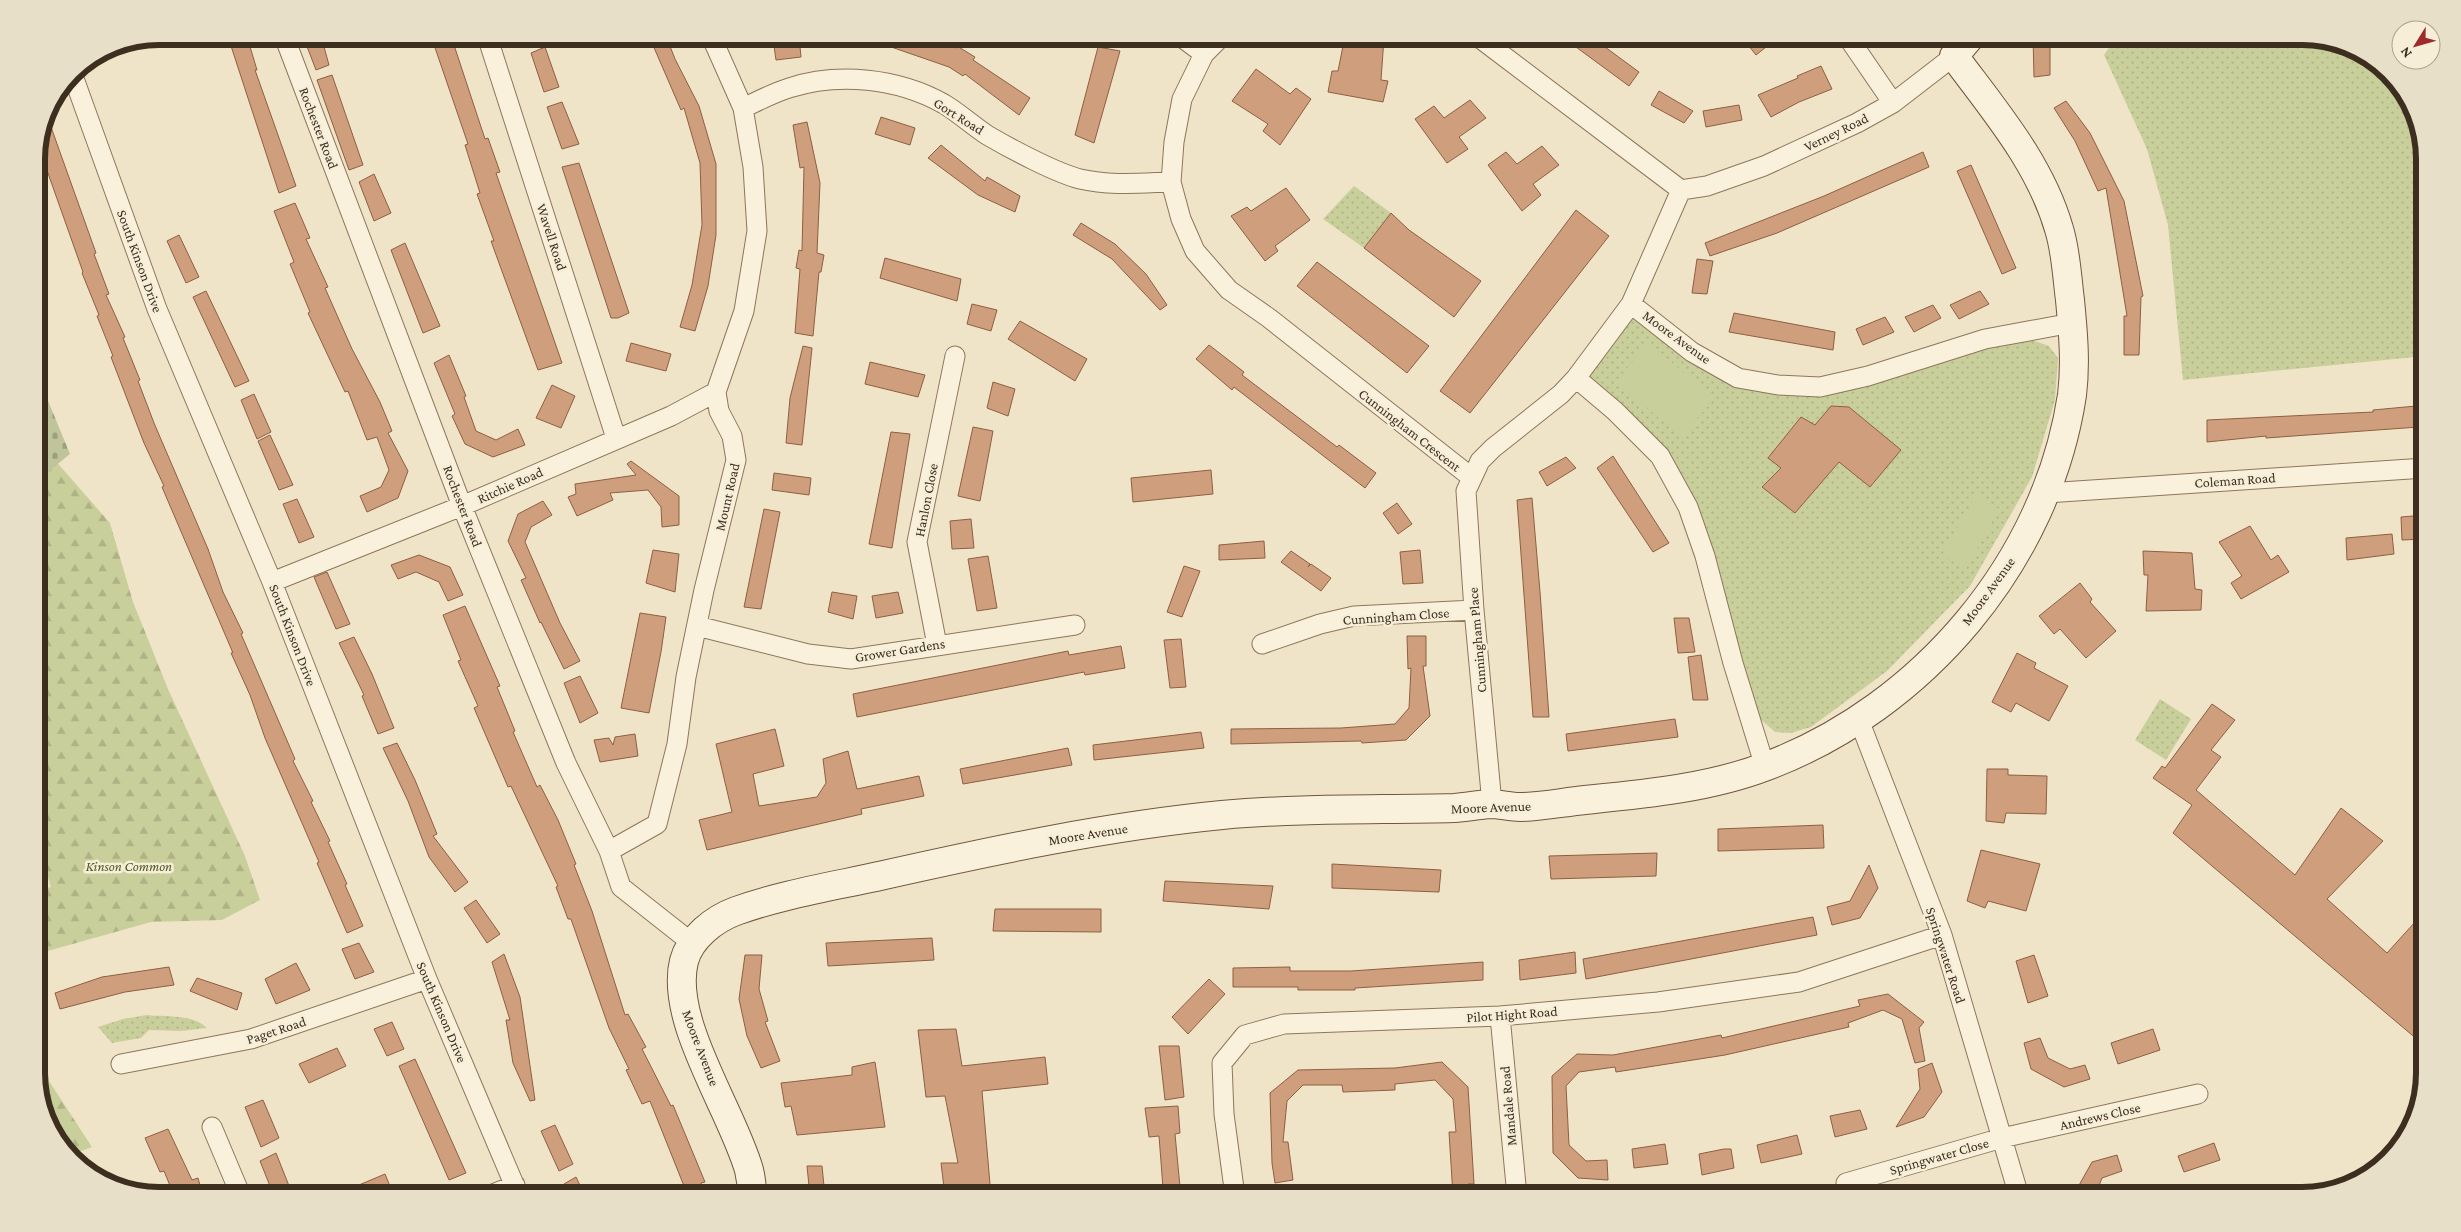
<svg xmlns="http://www.w3.org/2000/svg" width="2461" height="1232" font-family="'Crimson Pro',serif">
<style>
.grass{fill:url(#grass-dots)}
.forest{fill:url(#forest-firs)}
.cemetery{fill:url(#cemetery-stones)}
.garden{fill:#c9cf9b}
.building{fill:#cf9f7d;stroke:#8d5f41}
.lines{fill:none;stroke-linecap:round;stroke-linejoin:round}
.street-casing{stroke:#8d765c;stroke-width:21}
.secondary-casing{stroke:#6f573f;stroke-width:30}
.street{stroke:#faf1dc;stroke-width:19}
.secondary{stroke:#faf1dc;stroke-width:28}
.labels{text-anchor:middle;dominant-baseline:central;stroke-width:5;stroke-linejoin:round;paint-order:stroke}
.street-label{font-size:14px;fill:#3d2e20;stroke:#f7eed8}
.park-label{font-size:14px;font-style:italic;fill:#4d5a26;stroke:#f7eed8}
.rim{fill:none;stroke:#3d2e20;stroke-width:6}
</style>
<defs>
<pattern id="grass-dots" width="8" height="8" patternUnits="userSpaceOnUse" patternTransform="scale(1.25)"><rect width="8" height="8" fill="#c9cf9b"/><path d="M2 2h.1M6 6h.1" fill="none" stroke="#aeb285" stroke-width="1.8" stroke-linecap="round"/></pattern>
<pattern id="forest-firs" width="22" height="20" patternUnits="userSpaceOnUse" patternTransform="scale(1.25)"><rect width="22" height="20" fill="#c9cf9b"/><path d="M5 1l3.5 6h-7zM16 11l3.5 6h-7z" fill="#aeb285"/></pattern>
<pattern id="cemetery-stones" width="16" height="16" patternUnits="userSpaceOnUse" patternTransform="scale(1.25)"><rect width="16" height="16" fill="#bfc49a"/><path d="M2 7V4a2 2 0 0 1 4 0v3zM10 15v-3a2 2 0 0 1 4 0v3z" fill="#9ca07d"/></pattern>
</defs>
<rect width="100%" height="100%" fill="#f0e4c8"/>
<path class="grass" d="M2117 36H2302L2356 49 2404 91 2425 151V356L2183 380 2168 225 2147 149 2104 55Z
M1354 186 1391 213 1364 248 1323 219Z
M1631 304 1738 378 1820 387 1996 343 2032 340 2049 346 2058 358 2055 400 2032 477 1970 586 1887 671 1811 727 1791 733 1775 732 1758 717 1660 456 1576 378Z
M2160 699 2191 719 2166 760 2135 740Z
M147 1015C165 1017 194 1014 207 1028L181 1031 149 1030 141 1038 112 1043 98 1027 123 1019Z"/>
<path class="forest" d="M53 458 110 523 133 602 168 689 245 856 260 900 222 920 151 922 37 954V891L51 887 43 862 37 852V470Z
M37 1028 49 1081 92 1147 76 1153 80 1161 57 1141 37 1081Z"/>
<path class="cemetery" d="M37 374 70 454 37 481Z"/>
<path class="garden" d="M1649 343 1714 399 1681 437 1616 381Z
M1976 495 1999 509 1966 569 1942 555Z"/>
<path class="building" d="M303 36H321L329 65 316 70Z
M431 36H451L485 139 488 138 500 172 496 173 562 363 538 370 491 241H494L477 194 480 193 465 145 468 144Z
M649 36H666L675 59 699 106 716 164V235L708 286 695 331 680 327 692 285 702 225 700 163 684 108 681 110Z
M869 36H925L956 48 957 46 975 57 973 60 1030 98 1019 115 965 74 963 76 949 67 868 39Z
M1345 36 1384 38 1381 80 1388 81 1383 102 1328 92 1332 71H1338Z
M1561 36H1590L1639 72 1629 86Z
M1741 36H1780L1756 55Z
M2033 36H2050V75L2034 77Z
M799 37 801 57 776 60 773 39Z
M248 40 257 70H255L296 186 279 193 231 46Z
M545 47 559 87 544 92 531 53Z
M1098 47 1120 51 1094 143 1075 135Z
M1821 66 1832 89 1799 102 1771 117 1758 95 1798 78 1797 76Z
M1256 69 1290 94 1296 88 1311 99 1280 145 1263 131 1268 124 1232 101Z
M332 75 363 165 349 170 317 80Z
M1659 91 1693 111 1684 123 1651 105Z
M1470 100 1486 118 1459 137 1468 149 1447 163 1415 119 1434 106 1444 118Z
M2066 101 2090 133 2124 201 2143 296 2141 297 2139 355H2124V316H2127L2106 188 2098 191 2075 141 2054 108Z
M562 102 579 144 562 149 547 107Z
M1739 105 1742 120 1706 127 1703 111Z
M46 113 96 253 94 254 109 294 106 295 125 337 123 338 140 380 138 381 154 423 208 549 223 592 243 633 241 634 295 759 293 761 313 801 311 802 330 841 328 842 347 884 345 885 363 926 347 933 317 863 319 862 265 738 250 695 231 653H233L162 487 164 486 144 443 111 357 113 356 97 316 99 315 82 273 83 272 38 145Z
M881 117 915 128 910 145 875 134Z
M807 122 820 183 817 253 824 255 821 272H819L813 336 795 333 800 269 796 268 799 250 802 251 804 167 800 168 793 125Z
M941 145 985 181 987 177 1020 196 1015 212 978 195 928 158Z
M1542 146 1559 165 1533 184 1541 195 1522 211 1488 165 1506 152 1517 164Z
M1923 152 1929 167 1777 233 1710 256 1705 243 1824 196Z
M579 163 629 313 618 318H611L562 167Z
M1971 165 2016 268 2002 274 1957 171Z
M374 174 391 213 374 221 359 182Z
M1286 188 1310 220 1275 246 1278 251 1265 261 1231 216 1247 207 1251 211Z
M295 203 310 238 306 239 328 287 325 288 352 349 380 402 392 431 388 433 408 471 398 498 367 512 360 496 381 487 389 470 377 437 367 440 348 391 345 392 308 313 310 312 290 264 294 262 274 211Z
M1576 210 1609 236 1470 413 1440 391Z
M1391 213 1409 230 1481 281 1454 317 1364 248Z
M1081 223 1115 244 1146 274 1167 305 1160 310 1112 259 1073 235Z
M179 235 199 277 186 283 167 241Z
M405 243 440 326 423 333 391 250Z
M885 258 961 279 957 301 880 278Z
M1697 259 1713 261 1707 294 1692 293Z
M1317 262 1429 346 1407 373 1297 286Z
M206 291 249 381 235 387 193 297Z
M1980 291 1989 304 1959 319 1950 305Z
M972 304 997 310 991 331 967 324Z
M1933 305 1941 318 1914 332 1905 317Z
M1734 313 1835 332 1833 350 1729 332Z
M1885 317 1894 332 1863 345 1856 329Z
M1020 321 1087 359 1075 381 1008 339Z
M631 343 671 354 666 371 626 361Z
M1209 345 1244 372 1242 375 1337 447 1339 445 1376 473 1365 488 1234 387 1232 390 1196 359Z
M803 346 812 348 802 445 786 443 790 398Z
M449 355 466 396 464 397 476 431 496 440 518 429 525 445 493 457 465 444 452 416 455 414 434 363Z
M870 362 925 375 918 397 865 384Z
M993 382 1015 389 1008 416 987 408Z
M552 385 575 396 561 428 536 418Z
M254 394 271 432 257 439 241 400Z
M1831 406 1849 407 1901 450 1870 487 1839 462 1795 513 1762 487 1781 468 1768 458 1801 417 1815 425Z
M2416 406 2419 427 2266 438V436L2207 442V420L2373 412V410Z
M973 427 993 431 980 501 958 496Z
M891 432 910 434 892 548 869 544Z
M270 435 293 485 279 490 258 441Z
M1613 456 1669 543 1653 552 1597 468Z
M1566 457 1576 468 1547 486 1539 472Z
M631 461 679 496V525L662 527 661 507 648 490 610 493 613 500 577 516 568 497 576 494 575 484 636 475 627 464Z
M1211 470 1213 494 1133 502 1131 478Z
M774 473 811 478 809 495 772 490Z
M1532 498 1540 592 1549 717H1533L1517 500Z
M297 499 314 537 299 543 283 504Z
M543 501 552 515 531 527 525 542 560 623 580 661 564 669 541 622 540 623 521 580 526 578 508 541 518 514Z
M1397 503 1412 524 1398 534 1383 513Z
M764 509 780 512 761 609 744 607Z
M2425 515V539L2402 540 2401 517Z
M971 519 974 548 952 549 950 521Z
M2250 526 2271 560 2278 555 2289 572 2241 599 2231 583 2242 576 2219 542Z
M2392 534 2394 554 2347 560 2346 538Z
M1264 541 1265 558 1219 560V545Z
M653 550 679 554 675 592 646 583Z
M1420 550 1423 583 1403 584 1400 552Z
M1291 551 1310 564 1308 567 1311 564 1331 578 1321 591 1281 562Z
M2143 551 2192 553 2195 589 2202 590 2201 610 2146 611 2148 575H2144Z
M419 555 450 567 463 595 448 601 439 582 416 572 398 579 391 565Z
M988 556 997 608 977 611 968 559Z
M1184 566 1200 571 1182 617 1167 612Z
M327 572 350 624 336 629 314 577Z
M2080 583 2092 599 2090 602 2116 631 2086 658 2060 629 2054 634 2039 616Z
M832 592 857 596 853 619 828 612Z
M898 592 903 613 876 618 872 596Z
M465 606 500 686 497 687 515 731 513 732 537 787 540 785 558 820 576 864 574 865 592 911 625 1015 628 1014 646 1047 642 1049 671 1106 673 1105 705 1182 701 1183 703 1196H688L650 1101 642 1104 626 1070 629 1069 609 1028 571 919H568L556 887 558 886 511 786 508 787 474 708 478 706 458 661 461 660 443 615Z
M640 613 666 617 661 652 649 713 621 708Z
M1674 618H1689L1695 652 1678 653Z
M1407 636H1426V666H1423L1430 716 1406 740 1362 743 1361 741 1231 744V729L1341 728 1395 724 1409 708 1411 668 1408 669Z
M354 637 372 674 394 728 378 734 362 696 364 695 339 643Z
M1181 639 1186 687 1170 688 1164 640Z
M1121 646 1125 668 1085 675 1084 672 857 717 853 694 1068 651 1069 655Z
M2017 653 2036 663 2034 668 2068 686 2049 721 2016 703 2011 712 1992 702Z
M1701 655 1708 700H1693L1688 657Z
M580 676 598 713 580 723 564 683Z
M2212 704 2235 720 2211 750 2221 757 2196 790 2295 875 2341 808 2383 841 2327 899 2387 953 2425 911V1046L2173 833 2192 805 2153 778 2162 766 2165 768Z
M1675 719 1678 737 1568 751 1566 734Z
M775 729 784 766 753 774 759 806 817 797 826 783 823 759 848 751 857 789 919 776 924 796 861 809 862 814 707 850 699 820 732 812 716 744Z
M1201 732 1204 748 1094 760 1093 745Z
M635 734 638 756 600 762 594 740 609 738 613 745 615 737Z
M397 743 415 780 437 834 433 836 468 882 455 892 429 857 408 801 383 748Z
M1068 748 1072 765 963 784 960 769Z
M1987 769H2008V775L2047 776 2046 814 2006 813 2004 823 1986 821Z
M1823 825 1824 848 1718 851V829Z
M1981 850 2040 864 2026 911 1988 901 1985 908 1967 901Z
M1657 853 1656 876 1551 879 1549 856Z
M1332 864 1441 870 1439 892 1332 888Z
M1869 865 1878 888 1860 918 1832 925 1827 907 1850 901Z
M1165 881 1273 886 1269 909 1163 901Z
M476 900 500 934 487 943 464 908Z
M995 909H1101V932L993 931Z
M1813 917 1817 935 1586 979 1583 959Z
M932 938 934 960 828 966 826 943Z
M359 943 374 972 355 979 342 949Z
M1575 952 1576 973 1520 980 1519 960Z
M504 954 520 997 535 1100 530 1101 513 1063 506 1020H510L492 962Z
M745 955H762L759 989 768 1021 765 1022 780 1061 761 1068 747 1036 739 999Z
M2034 955 2048 996 2028 1003 2016 961Z
M1483 962V980L1355 988V990H1298V987H1233V968L1290 967V971H1351Z
M296 963 310 990 276 1004 265 979Z
M169 967 174 985 125 992 60 1009 55 993 102 977Z
M197 978 242 993 237 1010 190 991Z
M1209 979 1225 994 1188 1034 1172 1017Z
M1888 994 1924 1022 1919 1028 1925 1061 1915 1063 1902 1019 1883 1010 1848 1023 1849 1027 1725 1055 1616 1072 1615 1067 1579 1072 1566 1086 1569 1145 1586 1161 1607 1160 1608 1180 1578 1178 1553 1153 1552 1076 1577 1054 1613 1055 1721 1035 1722 1038 1860 1006 1858 1000Z
M392 1022 404 1049 387 1056 374 1029Z
M956 1029 962 1066 1045 1057 1048 1084 982 1091 991 1196H945L941 1163H958L945 1096 926 1097 918 1030Z
M2153 1029 2160 1050 2118 1064 2111 1043Z
M2040 1038 2048 1058 2070 1069 2085 1065 2090 1079 2064 1087 2031 1069 2024 1043Z
M1159 1046H1179L1184 1097 1165 1100Z
M337 1048 346 1066 309 1083 299 1064Z
M415 1059 466 1173 449 1180 399 1066Z
M875 1062 885 1127 797 1135 791 1106 785 1107 781 1083 852 1075V1067Z
M1442 1062 1468 1087 1474 1184H1468L1469 1196H1453L1449 1132H1456L1453 1099 1435 1080 1395 1084V1090L1343 1092 1342 1085H1303L1287 1101 1283 1142H1288L1293 1180 1275 1183 1272 1163 1270 1093 1298 1070 1395 1068Z
M1932 1063 1942 1092 1924 1117 1896 1127 1920 1089 1918 1069Z
M263 1100 279 1138 261 1147 245 1107Z
M1178 1106 1180 1133 1175 1134 1180 1187 1163 1188 1159 1136 1149 1137 1145 1108Z
M1860 1110 1867 1129 1835 1137 1830 1116Z
M555 1125 573 1164 559 1171 541 1131Z
M168 1129 192 1180 198 1178 203 1196 155 1195 171 1188 164 1171 160 1172 145 1138Z
M1797 1135 1802 1154 1761 1163 1757 1145Z
M2214 1143 2220 1160 2184 1172 2178 1156Z
M1665 1144 1668 1164 1634 1168 1632 1149Z
M1724 1149H1731L1734 1168 1702 1175 1699 1154Z
M276 1153 293 1196H274L260 1161Z
M2117 1155 2122 1171 2102 1178 2095 1196H2073L2092 1162Z
M807 1166H822L825 1196H810Z
M385 1174 394 1196H333Z
M576 1177 585 1196H569L564 1184Z"/>
<g class="lines">
<defs>
<path id="street" d="M284 36 462 506 566 763 609 851 621 887 692 943
M487 36 616 438
M1180 36 1204 54
M1222 36 1204 54 1182 99 1174 142 1171 182 1181 219 1195 251 1229 290 1269 318 1471 477
M1477 36 1681 190 1631 304 1576 378 1561 394 1493 448 1480 461 1466 491 1474 610 1492 804
M1847 36 1893 103
M72 73 157 309 272 582 427 979 519 1196
M743 108C758 101 773 93 789 88 838 72 898 78 944 104 959 113 972 125 987 135 1009 148 1056 173 1080 179 1110 186 1141 183 1171 182
M1681 190 1707 186 1764 166 1857 123 1893 103 1954 56
M1631 304 1692 352 1738 378 1778 385 1820 387 1868 376 1985 339 2072 323
M1576 378 1615 411 1660 456 1688 507 1705 556 1733 663 1765 767
M2046 493 2425 468
M272 582 462 506 671 416 716 392
M697 626 808 654 851 659 1075 625
M1262 644 1320 624 1354 616 1474 610
M937 645 917 542 955 356
M1859 720 1942 935 2019 1196
M609 851 657 824 677 744 686 677 704 590 736 460 732 436 719 411 716 392 744 311 757 231 753 167 743 108 711 36
M1500 1016 1517 1196
M121 1064 251 1039 427 979
M212 1127 241 1196
M1846 1183 2002 1138 2198 1094
M488 1196 515 1185
M1235 1196 1224 1114 1222 1063 1245 1035 1284 1024 1500 1016 1658 1002 1799 982 1942 935"/>
<path id="secondary" d="M752 1196C752 1187 751 1178 749 1170 732 1110 669 1021 684 961 690 938 714 919 736 911 783 894 835 886 884 875 996 850 1108 826 1222 815 1299 808 1377 810 1454 808 1466 807 1478 805 1490 804 1500 804 1510 807 1520 807 1541 807 1564 802 1585 800 1645 794 1710 788 1767 766 1923 707 2047 561 2072 395 2076 363 2073 331 2070 300 2067 277 2066 251 2059 229 2040 163 1994 110 1954 56L1971 36"/>
</defs>
<use href="#street" class="street-casing"/>
<use href="#secondary" class="secondary-casing"/>
<use href="#street" class="street"/>
<use href="#secondary" class="secondary"/>
</g>
<g class="labels">
<g class="street-label">
<text transform="translate(959 116) rotate(32)">Gort Road</text>
<text transform="translate(319 128) rotate(69)">Rochester Road</text>
<text transform="translate(1836 132) rotate(-26)">Verney Road</text>
<text transform="translate(552 237) rotate(72)">Wavell Road</text>
<text transform="translate(140 261) rotate(70)">South Kinson Drive</text>
<text transform="translate(1677 337) rotate(36)">Moore Avenue</text>
<text transform="translate(1410 430) rotate(38)">Cunningham Crescent</text>
<text transform="translate(2235 480) rotate(-4)">Coleman Road</text>
<text transform="translate(510 485) rotate(-24)">Ritchie Road</text>
<text transform="translate(727 497) rotate(-77)">Mount Road</text>
<text transform="translate(926 500) rotate(-79)">Hanlon Close</text>
<text transform="translate(463 506) rotate(69)">Rochester Road</text>
<text transform="translate(1988 591) rotate(-54)">Moore Avenue</text>
<text transform="translate(1396 616) rotate(-4)">Cunningham Close</text>
<text transform="translate(293 635) rotate(69)">South Kinson Drive</text>
<text transform="translate(1477 640) rotate(-95)">Cunningham Place</text>
<text transform="translate(900 650) rotate(-9)">Grower Gardens</text>
<text transform="translate(1491 807) rotate(-2)">Moore Avenue</text>
<text transform="translate(1088 834) rotate(-9)">Moore Avenue</text>
<text transform="translate(1946 955) rotate(72)">Springwater Road</text>
<text transform="translate(442 1012) rotate(67)">South Kinson Drive</text>
<text transform="translate(1512 1014) rotate(-4)">Pilot Hight Road</text>
<text transform="translate(276 1030) rotate(-18)">Paget Road</text>
<text transform="translate(701 1048) rotate(69)">Moore Avenue</text>
<text transform="translate(1508 1106) rotate(-95)">Mandale Road</text>
<text transform="translate(2100 1116) rotate(-13)">Andrews Close</text>
<text transform="translate(1939 1156) rotate(-16)">Springwater Close</text>
</g>
<g class="park-label">
<text x="129" y="866">Kinson Common</text>
</g>
</g>
<path d="M0 0H2461V1232H0ZM159 45H2302A114 114 0 0 1 2416 159V1073A114 114 0 0 1 2302 1187H159A114 114 0 0 1 45 1073V159A114 114 0 0 1 159 45Z" fill="#e8dfc9" fill-rule="evenodd"/>
<path class="rim" d="M159 45H2302A114 114 0 0 1 2416 159V1073A114 114 0 0 1 2302 1187H159A114 114 0 0 1 45 1073V159A114 114 0 0 1 159 45Z"/>
<g transform="translate(2416 45) rotate(233)"><circle r="24" fill="#f7eed8" stroke="#ada18e"/>
<path d="M0-4L9 19L0 12L-9 19Z" fill="#9e2a2b"/>
<text y="-8" font-size="14" font-weight="bold" text-anchor="middle" fill="#3d2e20">N</text>
</g>
</svg>
